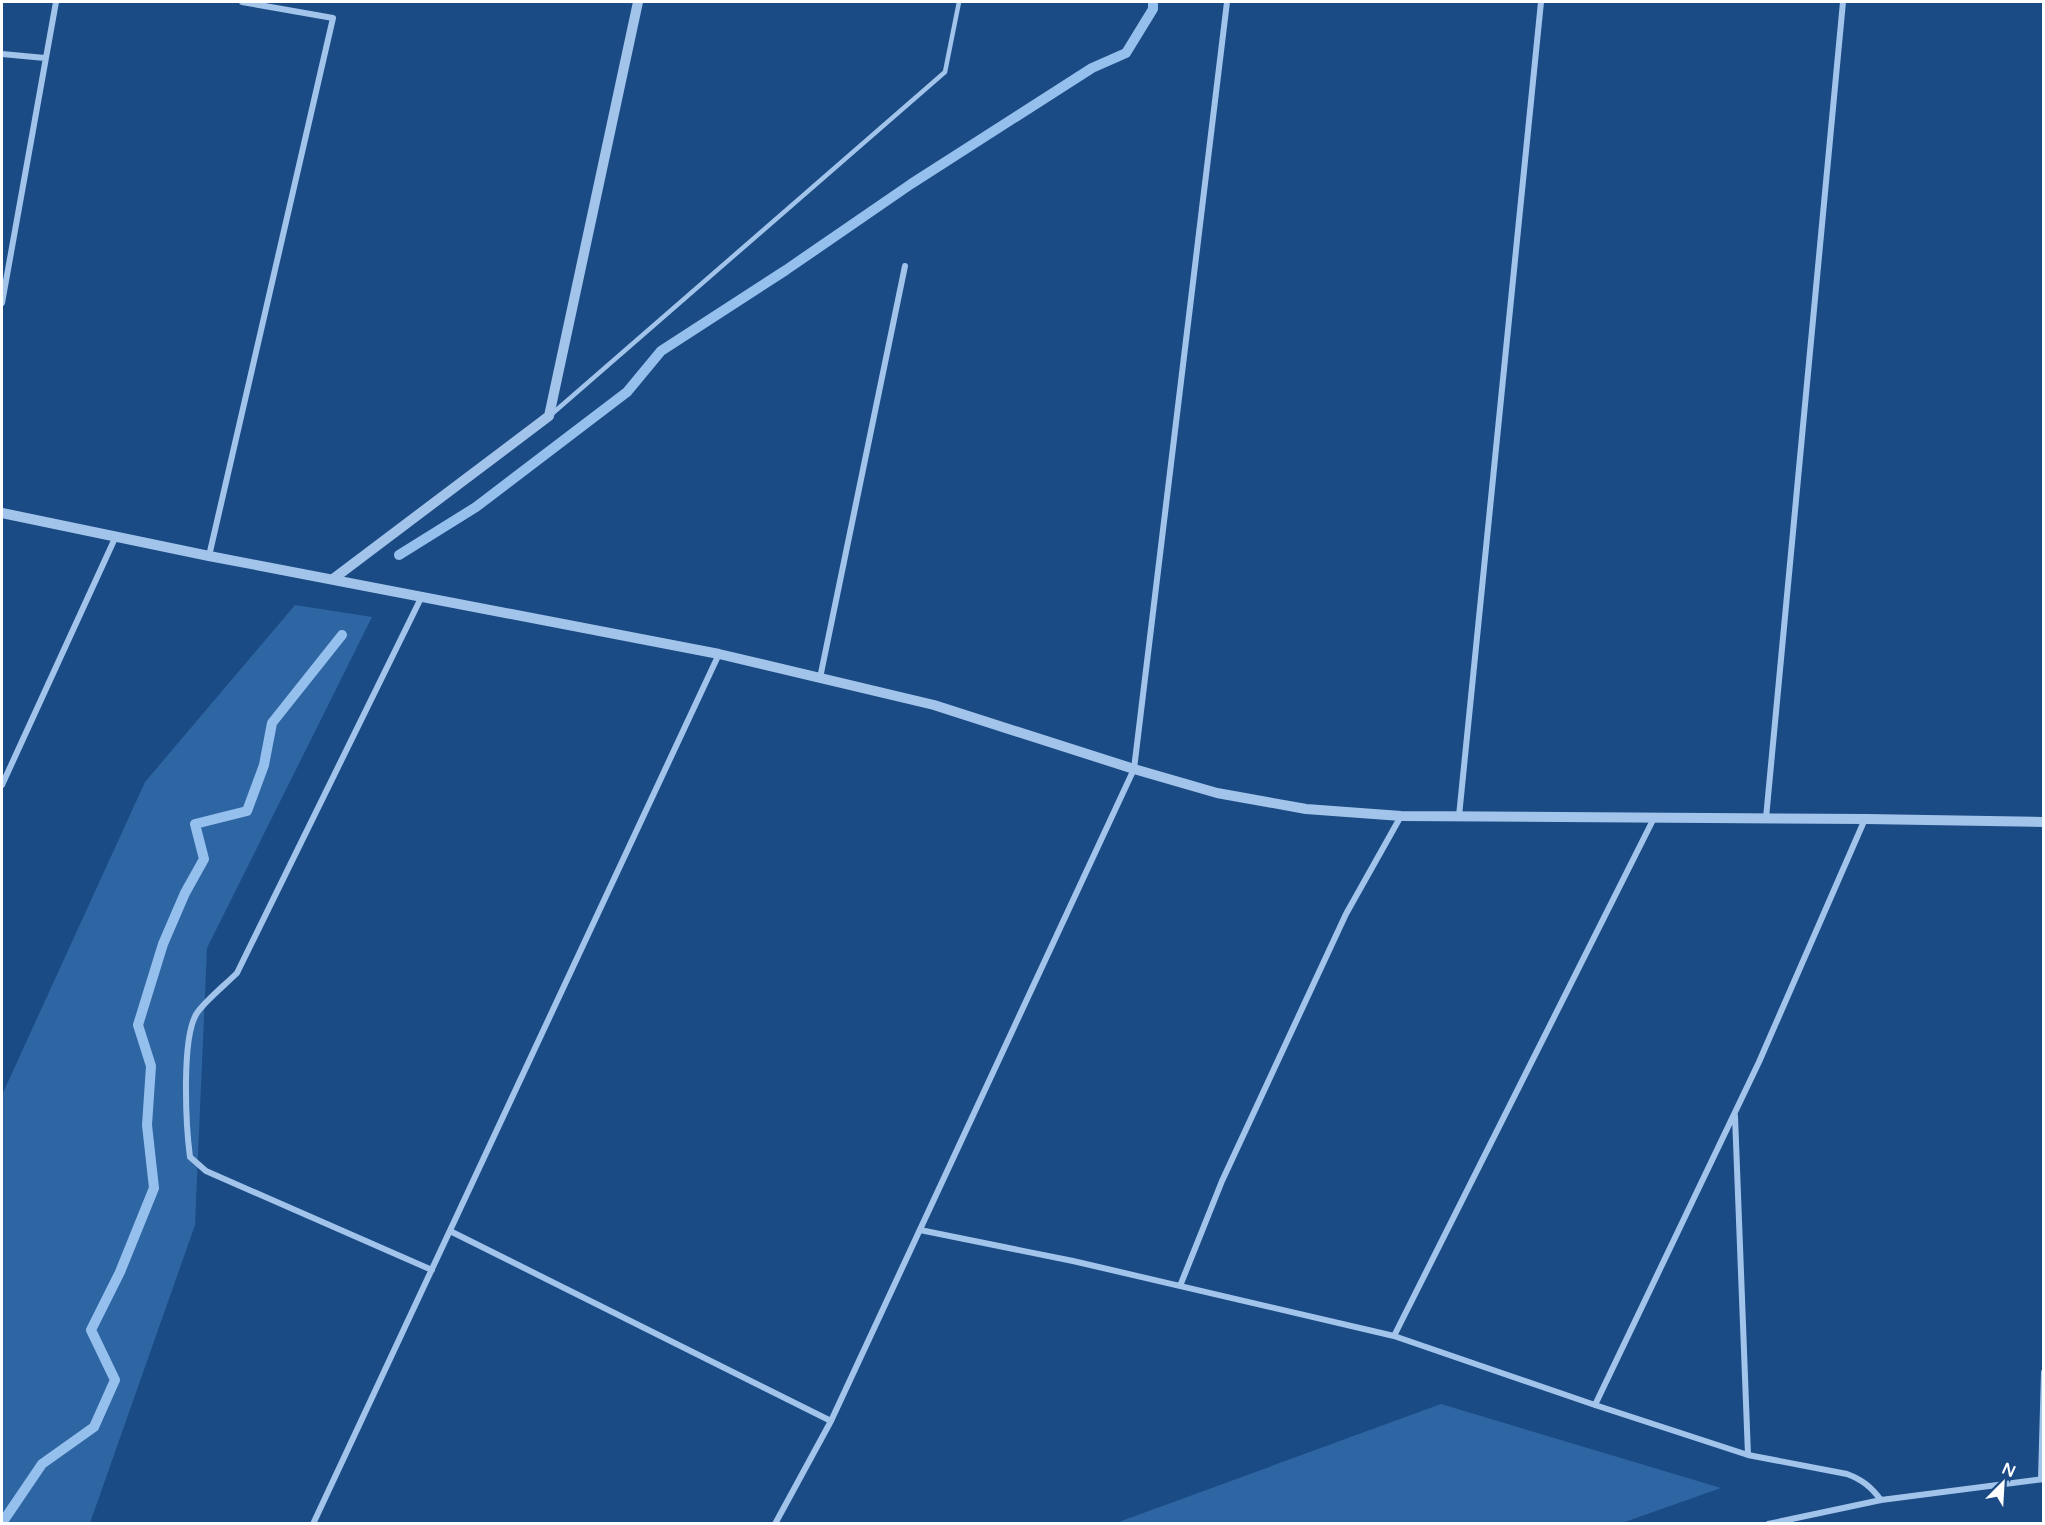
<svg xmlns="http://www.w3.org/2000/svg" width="2045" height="1525" font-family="'Varela Round',sans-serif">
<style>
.green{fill:#2e65a3}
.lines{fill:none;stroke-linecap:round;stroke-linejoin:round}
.stream{stroke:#95bfed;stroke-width:10}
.service{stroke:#a2c4eb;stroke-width:4.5}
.minor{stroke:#a2c4eb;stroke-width:6}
.tertiary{stroke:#a2c4eb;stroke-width:10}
</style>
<rect width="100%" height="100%" fill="#1b4b85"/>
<path class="green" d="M295 605 372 617 207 948 195 1225 90 1523 2 1524V1095L145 782Z
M1441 1404 1721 1488 1622 1523H1116Z"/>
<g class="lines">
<path class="stream" d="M399 555 476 507 627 392 661 351 786 270 911 184 1092 68 1126 53 1153 9V2
M2 1523 42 1464 94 1427 115 1380 91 1330 120 1272 154 1188 147 1125 151 1066 138 1025 163 944 185 893 204 859 195 824 247 811 264 765 272 723 342 635"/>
<path class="service" d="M553 413 945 72 959 2"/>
<path class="minor" d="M2 54 45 58
M2 303 56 2
M209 556 333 18 242 2
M422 596 237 973C226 984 205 1001 197 1013 181 1037 186 1127 190 1157L206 1171 432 1270
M820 678 905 266
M2 785 116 536
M1459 816 1541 2
M1766 818 1843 2
M1735 1116 1748 1455
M920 1230 1073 1261 1394 1336 1595 1405 1748 1455 1847 1474C1863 1480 1871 1487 1881 1500
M450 1231 831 1421
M1180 1286 1222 1181 1346 914 1401 816
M1394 1336 1654 818
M1595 1405 1759 1062 1865 819
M2041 1479 2044 1372
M313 1524 719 654
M775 1524 831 1421 1134 769 1227 2
M1768 1524 1881 1500 2044 1479"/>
<path class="tertiary" d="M2 513 209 556 719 654 934 705 1134 769 1217 793 1306 809 1401 816 1866 819 2044 822
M333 579 549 416 638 2"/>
</g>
<rect width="2045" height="1525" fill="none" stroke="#ffffff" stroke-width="6"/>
<g transform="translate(2003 1483) rotate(24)" stroke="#1b4b85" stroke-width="4.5" paint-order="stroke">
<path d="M0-4.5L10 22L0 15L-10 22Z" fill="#ffffff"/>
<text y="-9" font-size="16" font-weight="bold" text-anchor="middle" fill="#ffffff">N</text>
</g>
</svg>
